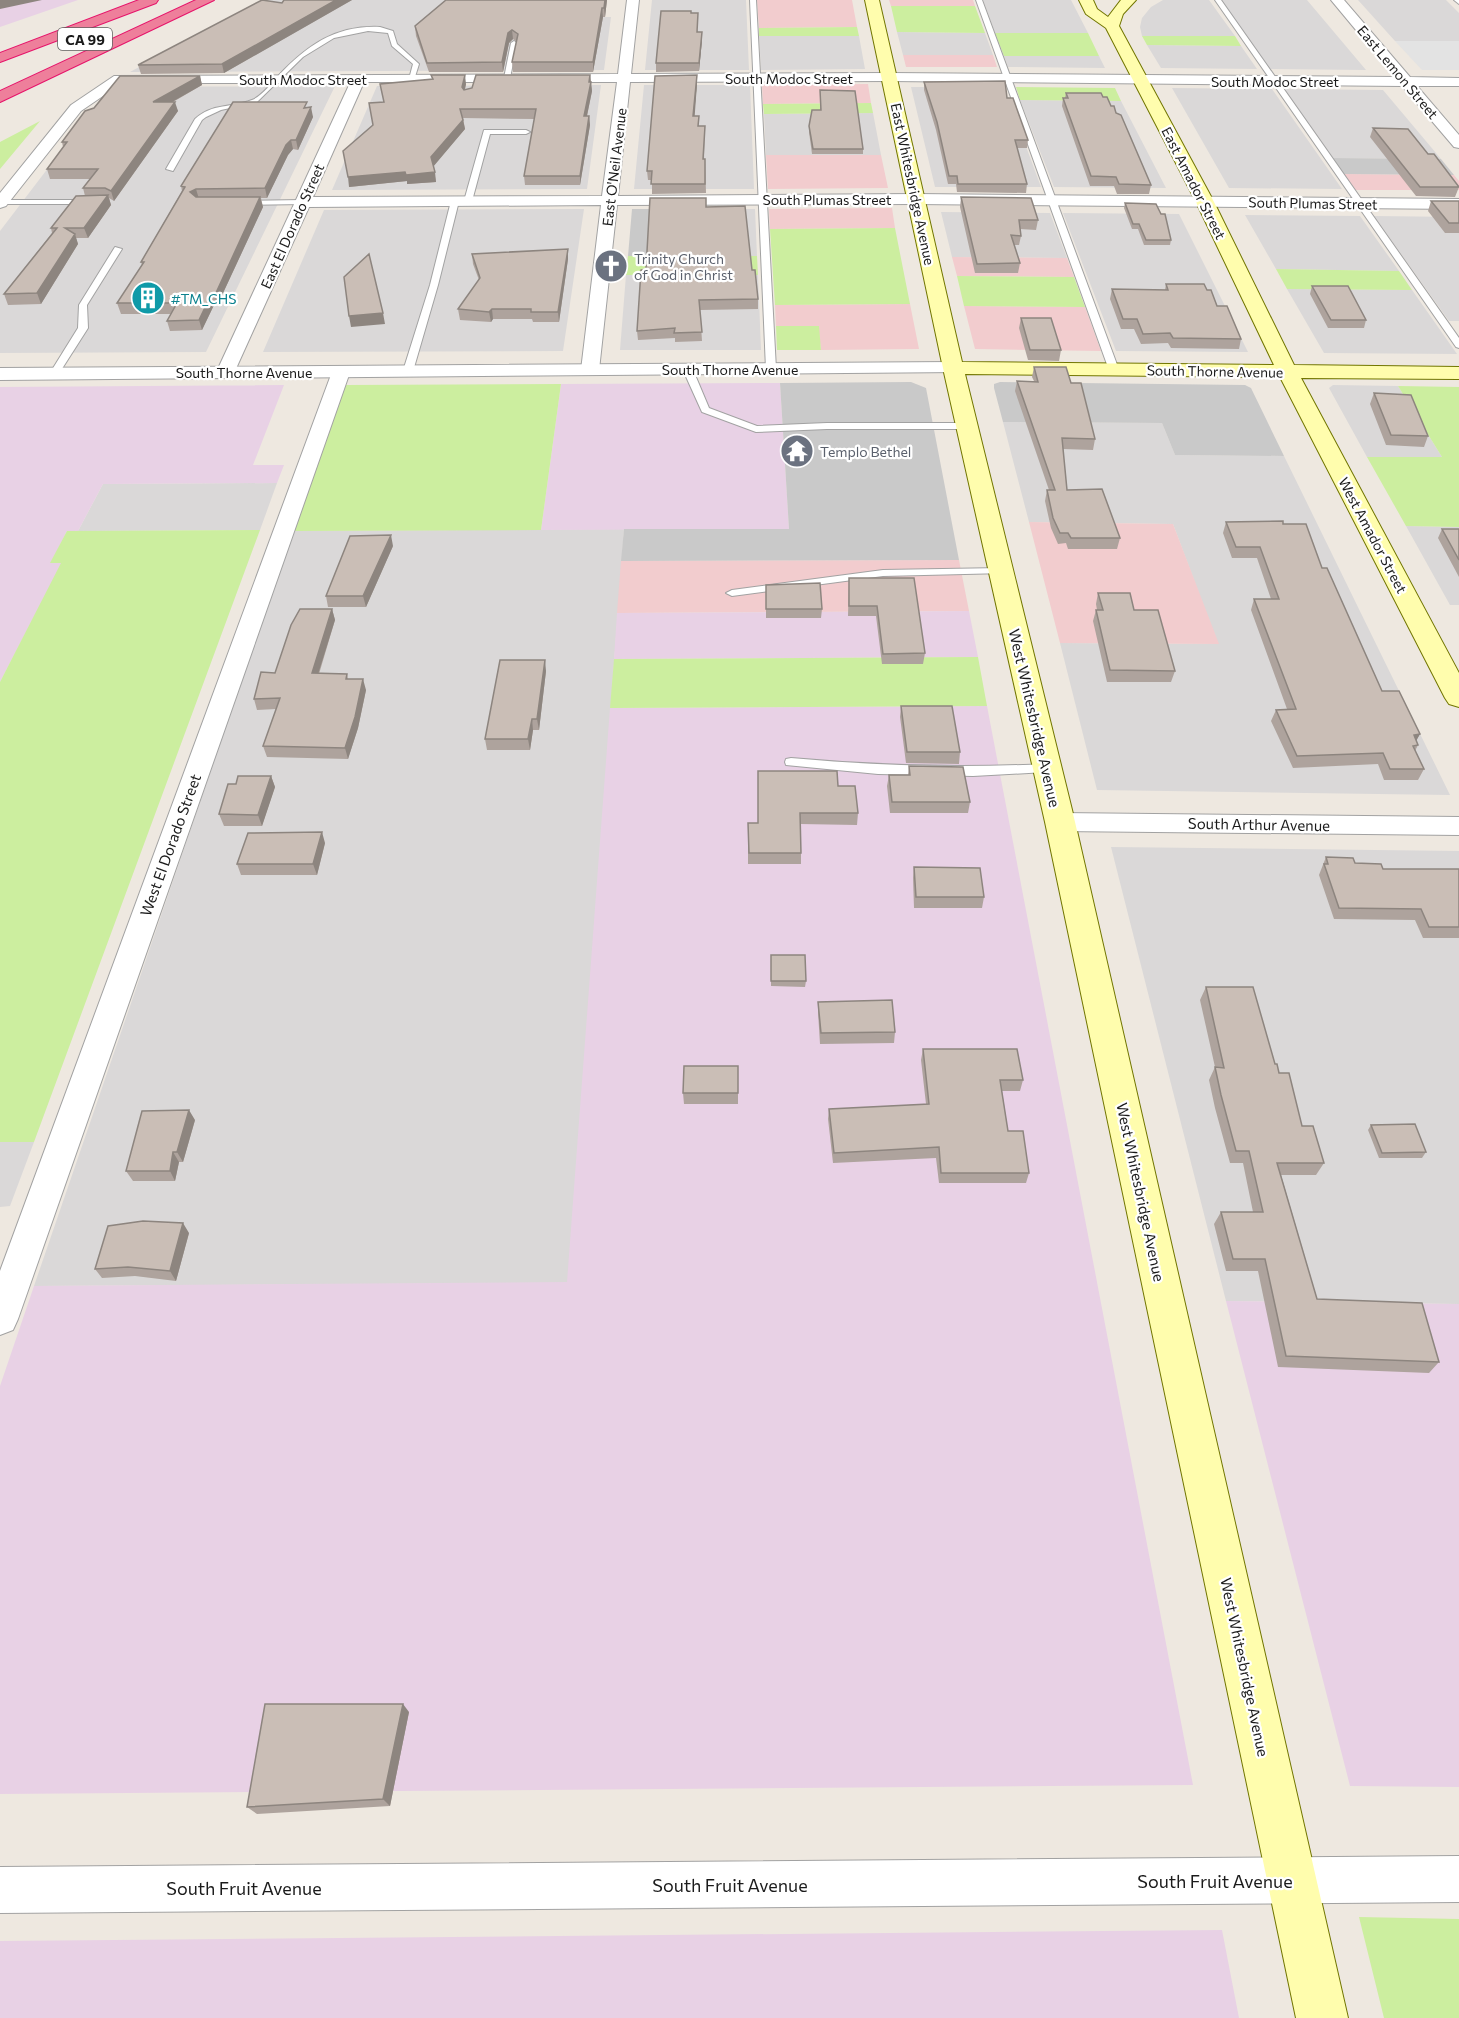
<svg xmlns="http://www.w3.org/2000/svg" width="1459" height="2018" font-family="Commissioner,sans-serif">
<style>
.residential{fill:#dad8d8}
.commercial{fill:#f2ccce}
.industrial{fill:#e8d1e5}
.religious{fill:#c9c9c9}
.grass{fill:#ccee9f}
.parking{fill:#e3e3e3}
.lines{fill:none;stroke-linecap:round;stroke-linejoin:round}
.service-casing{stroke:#a2a2a2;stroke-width:2}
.minor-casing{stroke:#a2a2a2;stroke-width:2}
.tertiary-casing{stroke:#a2a2a2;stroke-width:2}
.secondary-casing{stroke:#717500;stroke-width:2}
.motorway-casing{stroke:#e6136a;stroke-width:2}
.service{fill:#fff;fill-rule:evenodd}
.minor{fill:#fff;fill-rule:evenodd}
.tertiary{fill:#fff;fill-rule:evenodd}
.secondary{fill:#fffdad;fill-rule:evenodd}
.motorway{fill:#ee7f9b;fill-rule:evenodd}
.wall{fill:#aea39d}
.shaded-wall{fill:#8d857f}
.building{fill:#cabeb6;stroke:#8d857f;stroke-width:1.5}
.labels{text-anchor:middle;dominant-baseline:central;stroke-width:4.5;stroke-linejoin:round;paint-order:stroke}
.shield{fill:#fff;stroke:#5f5f5f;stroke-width:1.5}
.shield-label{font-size:14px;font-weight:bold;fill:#1b1b1b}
.far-street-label{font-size:14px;fill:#1b1b1b;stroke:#fff}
.far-worship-label{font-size:14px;fill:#5b616d;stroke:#fff;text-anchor:start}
.far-culture-label{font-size:14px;fill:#0d838f;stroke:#fff;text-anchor:start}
.street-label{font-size:15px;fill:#1b1b1b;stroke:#fff}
.near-street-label{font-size:18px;fill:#1b1b1b;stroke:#fff}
</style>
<rect width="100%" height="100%" fill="#eee8e0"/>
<path class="residential" d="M262 0H493L487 18 611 17 604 70 130 72Z
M652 0H746L749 70H645Z
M983 0H1071L1088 33H995Z
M1163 0H1209L1235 36H1142L1140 27 1142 18 1151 7Z
M1219 0H1307L1366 70 1269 69Z
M1358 0H1446L1459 13V41H1395Z
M897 32 985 33 993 55H903Z
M759 36H859L865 69 761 70Z
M1147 45 1241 46 1257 69 1161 68Z
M1004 56H1099L1105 68 1008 67Z
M601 85 587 189 332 190 377 86Z
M644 85H750L754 189H634Z
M335 86 206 352 0 353V231L100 100 124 87Z
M911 87H1004L1041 187H935Z
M1172 88 1272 89 1342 189 1229 188Z
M1283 89 1383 90 1441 159 1332 158Z
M1020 100 1121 101 1166 188 1054 187Z
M873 113 881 155H766L764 114Z
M584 209 563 351 263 352 324 210Z
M714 209H755L757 256H714Z
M941 212 1050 213 1067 258 952 257Z
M1063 213 1179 214 1248 352 1116 351Z
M1245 215 1360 216 1399 271 1276 269Z
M1374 216 1459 217V321H1449Z
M626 275H758L761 350H620Z
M1287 289 1412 290 1457 354 1324 353Z
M1333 385 1398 386 1442 457H1367L1329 388Z
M1003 422 1162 423 1175 455 1284 456 1450 795 1097 790 1060 643 1218 644 1173 524 1029 522Z
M277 483 260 530 78 531 103 484Z
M1406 526 1459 527V605H1450Z
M624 529 568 1283 34 1286 293 531Z
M1111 847 1459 851V1304L1226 1301Z
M0 1142H34L10 1206 0 1207Z"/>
<path class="commercial" d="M757 0H852L857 27 759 28Z
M889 0H973L975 6H891Z
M903 55H993L997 67H906Z
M868 84 871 103 763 104 762 85Z
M766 155H881L888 188 768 189Z
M1343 174 1454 175 1459 181V190H1355Z
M892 208 895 228 770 229 769 209Z
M952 257 1067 258 1074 277 957 276Z
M910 304 919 349 821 350 818 326H776L775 305Z
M964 306 1085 307 1101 351 975 349Z
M1029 522 1173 524 1219 644 1060 643Z
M959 560 969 611 617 613 621 561Z"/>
<path class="industrial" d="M0 0H78L0 27Z
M780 383 789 529 541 530 561 384Z
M284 385 253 465H284L277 483 103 484 78 531H67L51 563H62L0 682V387Z
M969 611 978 657 614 659 617 613Z
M987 706 1193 1785 0 1794V1386L34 1286 567 1282 610 708Z
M1226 1301 1459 1304V1787L1350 1786Z
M1222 1930 1239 2018H0V1941Z"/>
<path class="religious" d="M1332 158 1441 159 1454 175 1343 174Z
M632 209H714V256H628Z
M911 382 926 388 959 560 621 561 624 529H789L780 383Z
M1000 382 1245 385 1251 388 1284 456 1175 455 1162 423 1003 422 994 388V384Z"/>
<path class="grass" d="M891 6H975L985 33 897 32Z
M857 27 859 36H759V28Z
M995 33H1088L1099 56H1004Z
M1142 36H1235L1241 46 1147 45Z
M1016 87 1115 88 1121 101 1020 100Z
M871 103 873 113 764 114 763 104Z
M40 121 0 169V142Z
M895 228 910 304 775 305 770 229Z
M628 256H757L758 275H626Z
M1276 269 1399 271 1412 290 1287 289Z
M957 276 1074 277 1085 307 964 306Z
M776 326H819L821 350H777Z
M561 384 541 530 293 531 345 385Z
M1398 386 1459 387V527L1406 526 1367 457H1442Z
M260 530 34 1142H0V682L61 563H50L67 531Z
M978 657 987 706 610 708 614 659Z
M1359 1917 1459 1919V2018H1384Z"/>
<path class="parking" d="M1395 41H1459V70H1422Z"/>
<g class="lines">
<defs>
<path id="service" d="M750 0H756L776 369 771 372 766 369Z
M976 0H982L1119 370 1117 372 1109 370Z
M1215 0H1221L1459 338V348L1456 347Z
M1454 0H1459V4Z
M380 27 393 31 397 44 419 64 414 80 409 79 413 64 392 46 388 33 368 31 334 38 303 57 257 102 221 110 206 117 202 120 173 171 166 169 195 119C212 103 232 108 252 100 262 96 272 83 279 75 308 45 336 25 380 27Z
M514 41 517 43 510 78 507 80 504 78 511 43Z
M484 130H526L530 132 526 134H490L472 201 468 203 464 201Z
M455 199 459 201 438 285 413 371 405 373 403 371 430 285 451 201Z
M0 200H90L94 202 90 204H1Z
M303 200 307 202 306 204 243 205 239 203 243 201Z
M115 247 122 249 87 305 88 328 58 375H52L50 373 78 328 79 305Z
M688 367 693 370 709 408 757 426 827 423H967L972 426 967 429H827L756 432 702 412 683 370Z
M1002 568 1006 569V573L883 576 732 596 726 593 732 590 883 570Z
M791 758C877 766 960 768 1046 764L1052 768 1046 772 973 776 878 774 786 765 785 762 786 759Z"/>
<path id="minor" d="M627 0H639L631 74 890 73 1395 77 1331 0H1344L1410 77 1459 78V86H1417L1459 135V148L1454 147 1402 86 890 81 630 82 618 196 916 194 1459 199V209L916 204 617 205 599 370 597 374H583L581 370 601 205 309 207 234 373 232 377H218L216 373 350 83H122L81 111 6 206 0 208V193L71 105 114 76 618 74ZM364 82H617L602 196 313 197Z
M341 366 348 368 350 372 18 1319 13 1330 0 1335V1271L332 372 334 368Z
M1060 813 1459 817V835L1060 831 1051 829 1047 822 1051 815Z
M1459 1856V1902L0 1913V1867Z"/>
<path id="tertiary" d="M953 362 960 364 963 368 960 372 0 380V368Z"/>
<path id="secondary" d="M865 0H879L962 362 1274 365 1196 202 1106 28 1086 14 1079 0H1093L1097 9 1108 17 1121 0H1136L1123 14 1119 26 1214 202 1294 365 1459 367V379L1301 378 1459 673V707L1449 704 1445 698 1280 377 965 374 1075 822 1348 2018H1296L1045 822 943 368Z"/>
<path id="motorway" d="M139 0H158L156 3 0 62V53Z
M196 0H214L0 102V91Z"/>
</defs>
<use href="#service" class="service-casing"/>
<use href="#minor" class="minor-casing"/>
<use href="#tertiary" class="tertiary-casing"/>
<use href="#secondary" class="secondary-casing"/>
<use href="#motorway" class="motorway-casing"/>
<use href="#service" class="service"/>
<use href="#minor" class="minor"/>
<use href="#tertiary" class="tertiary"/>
<use href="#secondary" class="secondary"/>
<use href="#motorway" class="motorway"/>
</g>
<path class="wall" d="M284 0H352L224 73 141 74 138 65 282 3Z
M446 0H607L605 17H603L593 72H513L512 62 517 42 513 39 509 43 503 72H429L416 36 415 26Z
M691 13 698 32H702V40L699 71 656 72V63Z
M431 75 466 84 465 90 590 75 592 91 587 116H589L590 125 580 185H525L524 176 535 119 463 118 465 129 433 166 436 182 407 184V181L349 187 373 125 384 102 432 79Z
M697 75V84L694 116 699 126H705L704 159H705L706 193 652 194V180H648L647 171Z
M200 76 202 85 173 102 178 111 114 201 109 198 111 205 88 238H76L78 244 41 304 8 305 4 294 52 233 51 228 85 196 83 188 90 179H50L47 169 63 147 62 142Z
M924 82 1007 98 1028 140 1027 148H1017L1027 184 1026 193 957 192 956 184H948L936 130 924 90Z
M820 90 863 149V154H812L809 132V126L820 110Z
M1066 93 1103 97 1116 113 1151 185 1149 194H1117L1114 186H1090L1062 106 1063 98H1065Z
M308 108 313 117 298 150 293 149 288 155 267 198H261L263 207 217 306 214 305 202 330 170 331 167 321 171 314H121L117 303 142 265 141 262 182 191 181 186Z
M1373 128 1428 154 1459 187 1455 197 1416 196 1370 137Z
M961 197 1038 220 1036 230 1020 229 1021 236 1019 245H1014L1020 263 1018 273H975L960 207Z
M1431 201H1459V233H1445L1428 211Z
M1125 203 1171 240 1170 245H1144L1138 229H1132L1124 208Z
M706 207 752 270 758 299V309L700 310 702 341 675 342V338L638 340 637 331 646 269Z
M568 249V259L559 322H533L532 319H493L491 322 460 320 458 309 479 280 473 264 472 254Z
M1166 284 1207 290 1217 306 1241 339 1239 349 1171 348 1168 343 1141 344 1134 329H1121L1110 299 1112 289 1165 290Z
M1312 286 1366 320 1364 328H1328L1310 294Z
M1021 318 1061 350 1059 361 1028 360 1019 328Z
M1034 367 1071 383 1095 439 1093 450 1063 449 1067 490 1120 538 1117 549H1068L1066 543 1058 544 1051 528 1045 501 1047 490H1049L1015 391 1017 381H1034L1032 377Z
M1374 393 1428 436 1424 447 1386 445 1370 404Z
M1226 522 1283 524 1322 568 1382 691 1420 734 1416 740 1418 745 1415 751 1424 769 1418 780H1384L1378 764 1293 768 1271 721 1276 710 1287 709 1251 610 1254 599H1271L1257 558H1232L1223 533Z
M1442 529H1459V577L1438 538Z
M393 546 366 607H328L326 596Z
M849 578 925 653 923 664H882L876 616H848Z
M766 585 822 609 821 618H766Z
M1098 593 1134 610 1175 671 1171 682H1107L1093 621 1096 610H1097L1096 604Z
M332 609 335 620 319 674H347L348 679 366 690 358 728 348 759 267 757 263 746 276 709 257 710 254 699 275 673Z
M546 671 539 730H533L530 750H487L485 739Z
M901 706 960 752 959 764 906 763 900 717Z
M909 766 970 802 968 813H890L887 786 889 775H908Z
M271 776 275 787 262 826H224L219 814 236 784Z
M838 786 858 813 857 825 800 824 801 853V864H748V823H758Z
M325 843 317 875H241L237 864Z
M1326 857 1383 869H1459V938H1423L1415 920 1334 919 1319 875Z
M914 867 984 897 982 908H914L913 878Z
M771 955 806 981 805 987 771 986Z
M1206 987 1275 1064 1302 1126 1324 1163 1316 1175H1281L1317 1299 1439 1362 1429 1373 1278 1367 1258 1271H1226L1214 1224 1221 1212H1253L1243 1163H1230L1215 1108 1209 1080 1215 1067 1200 1000Z
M818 1002 895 1032 894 1043 820 1044 818 1012Z
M923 1049 1023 1080 1020 1091H1002L1008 1131 1029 1173 1026 1183H939L936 1158 833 1163 828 1119 829 1109 926 1104 921 1060Z
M738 1066V1104H684L683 1093Z
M195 1120 183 1162H179L175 1181H133L126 1171Z
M1371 1125 1426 1152 1422 1158H1379L1368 1130Z
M189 1233 176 1281 135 1276 102 1278 95 1269Z
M409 1712 390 1806 257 1814 247 1807Z"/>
<path class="shaded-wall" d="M0 0H42L0 9Z
M336 0H352L224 73 222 64Z
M605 0H607L605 17 604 8Z
M602 8 603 17 593 72V62Z
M512 30 513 39 509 43 503 72 502 62 508 33Z
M702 32V40L699 71V63Z
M465 75 466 84 463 96 462 87Z
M590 75 592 91 585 125 584 116Z
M697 75V84L694 125 693 116Z
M200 76 202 85 156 111 153 102Z
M175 102 178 111 114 201 111 191Z
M311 107 313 117 298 150 296 140Z
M589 116 590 125 580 185V176Z
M463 120 465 129 433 167 431 157Z
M291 140 293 149 288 155 267 198 265 188 286 145Z
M405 172H435L436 182 407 184V181L349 187 348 177Z
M196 189 199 199 193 202 190 192Z
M108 195 111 205 88 238 84 228Z
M260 197 263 207 217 306 215 295Z
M75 234 78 244 41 304 37 293Z
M568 249V259L559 322 558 312Z
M211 295 214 305 202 330 199 320Z
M492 309 493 319 491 322 489 312Z
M383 313 385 324 351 327 349 316Z
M391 535 393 546 366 607 363 596Z
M332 609 335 620 315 684 312 673Z
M545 660 546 671 539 730 537 719Z
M363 679 366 690 358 728 348 759 345 748Z
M532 719 533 730 530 750 528 739Z
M1420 734 1414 745V735Z
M271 776 275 787 262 826 258 815Z
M322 832 325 843 317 875 313 864Z
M189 1110 195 1120 183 1162 177 1152Z
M173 1152 179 1162 175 1181 170 1171Z
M183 1223 189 1233 176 1281 170 1271Z
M403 1704 409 1712 390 1806 383 1799Z"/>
<path class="building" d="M262 0 282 3 284 0H336L222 64 138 65Z
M446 0H605L604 8H602L593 62H512L518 34 512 30 508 33 502 62 427 63 415 26Z
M661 11H691V13H698L697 32H702L699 63H656Z
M431 75H465L462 87 464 90 472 88 476 75H590L589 82H591L584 116H589L580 176H524L536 109H460L463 120 431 157 435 172 406 175 405 172 348 177 343 151 373 125 369 103 384 102 380 84 433 79Z
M697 75 693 116H699L698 126H705L703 159H705V184H651L652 171H647L655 76Z
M120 76H200L153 102H175L111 191 105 188H83L98 169H47L67 142H62L85 111 94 108Z
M1005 81 1007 98H1013L1028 140H1015L1027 184H958L957 176H949L937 122 924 82Z
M820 90 855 91 863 149H813L809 126 812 110H821Z
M1066 93H1101L1103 97H1107L1111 106H1114L1116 113 1121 115 1151 185 1119 184 1116 177 1091 176 1063 98H1068Z
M233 102H307L304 108 311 107 296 140H291L286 145 265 188 196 189 190 192 196 197H260L215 295H211L199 320 167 321 177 303H117L144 262H141L185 187 181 186Z
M1373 128 1408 129 1428 154H1434L1459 187H1420Z
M108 195 84 228H65L75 234 37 293 4 294 57 228H51L76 196Z
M961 197 1031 198 1038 220H1019L1021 236 1011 235 1020 263 977 264Z
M650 198H706V207L745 206 752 270H755L758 299 699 300 702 332 674 333 675 328 637 331 641 270 646 269Z
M1431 201H1459V223H1449Z
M1125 203 1156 204 1161 214H1165L1171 240H1146L1139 224H1133Z
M568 249 558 312H531V309H492L489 312 458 309 480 278 472 254Z
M369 254 383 313 349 316 344 277Z
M1166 284H1204L1207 290H1211L1217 306H1227L1241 339 1173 338 1170 333 1143 334 1137 319H1123L1112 289 1168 290Z
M1312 286H1348L1366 320H1331Z
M1021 318H1051L1061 350H1030Z
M1034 367H1066L1071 383H1081L1095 439 1062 438 1067 490 1102 489 1120 538H1071L1068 533H1060L1053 518 1047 490H1055L1017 381 1038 382Z
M1374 393 1411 395 1428 436 1391 435Z
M1283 521V524H1306L1322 568H1327L1382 691H1399L1420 734 1414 735 1418 745 1413 746 1424 769H1390L1383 753 1297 756 1276 710 1296 709 1254 599H1279L1260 547H1236L1226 522Z
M1442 529H1459V560Z
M391 535 363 596H326L350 536Z
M849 578H914L925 653 883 654 877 606H849Z
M820 583 822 609H766V585Z
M1098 593H1130L1134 610H1158L1175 671 1110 670 1096 610H1103Z
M300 609H332L312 673 347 674 346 679H363L355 717 345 748 263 746 280 698 254 699 261 672 275 673 291 625Z
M500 660H545L537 719H532L528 739H485Z
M901 706H952L960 752H907Z
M909 766 963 767 970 802H892L889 775H910Z
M758 771H837L838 786H855L858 813H800L801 853H749L748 823H758Z
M238 776H271L258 815 219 814 228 784H236Z
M322 832 313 864H237L248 833Z
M1326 857 1353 858 1355 863 1381 864 1383 869H1459V927H1429L1421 909 1339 908 1324 864H1328Z
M914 867 980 868 984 897H916Z
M771 955H805L806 981H771Z
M1206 987H1253L1275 1064H1277L1279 1073H1289L1302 1126H1313L1324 1163H1277L1317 1299 1422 1303 1439 1362 1286 1356 1265 1259H1233L1221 1212H1263L1249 1151H1236L1221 1095 1215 1067 1224 1068Z
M892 1000 895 1032 821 1033 818 1002Z
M923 1049H1017L1023 1080H1000L1008 1131H1023L1029 1173H941L939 1147 834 1153 829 1109 929 1104Z
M684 1066H738V1093H683Z
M189 1110 177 1152H173L170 1171H126L142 1111Z
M1415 1124 1426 1152 1382 1153 1371 1125Z
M143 1221 183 1223 170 1271 128 1267 95 1269 108 1226Z
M265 1704H403L383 1799 247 1807Z"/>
<defs>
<symbol id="church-disc" viewBox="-11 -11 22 22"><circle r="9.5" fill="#6b7280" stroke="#fff"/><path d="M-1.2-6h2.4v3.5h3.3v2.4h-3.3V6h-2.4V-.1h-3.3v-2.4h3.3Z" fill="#fff"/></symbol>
<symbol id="building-disc" viewBox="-11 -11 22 22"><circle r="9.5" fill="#0f9aa8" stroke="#fff"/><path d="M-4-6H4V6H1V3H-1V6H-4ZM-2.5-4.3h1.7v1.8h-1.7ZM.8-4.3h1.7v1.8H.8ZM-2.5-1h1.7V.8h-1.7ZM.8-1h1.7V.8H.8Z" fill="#fff"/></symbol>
<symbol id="temple-disc" viewBox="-11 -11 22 22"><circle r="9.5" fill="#6b7280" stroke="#fff"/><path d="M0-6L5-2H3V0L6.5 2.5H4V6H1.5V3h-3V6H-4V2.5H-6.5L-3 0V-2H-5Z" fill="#fff"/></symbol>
</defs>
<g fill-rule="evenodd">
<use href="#church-disc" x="592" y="247" width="38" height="38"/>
<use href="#building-disc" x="129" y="279" width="38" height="38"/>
<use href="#temple-disc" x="778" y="432" width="38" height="38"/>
</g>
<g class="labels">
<rect class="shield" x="58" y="28" width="54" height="22" rx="4.5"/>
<g class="shield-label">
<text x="85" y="39">CA 99</text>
</g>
<g class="far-street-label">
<text transform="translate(1398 72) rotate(50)">East Lemon Street</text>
<text x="789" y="78">South Modoc Street</text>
<text x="303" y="79">South Modoc Street</text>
<text x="1275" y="81">South Modoc Street</text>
<text transform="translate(614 167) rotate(-83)">East O'Neil Avenue</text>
<text transform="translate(1194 183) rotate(63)">East Amador Street</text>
<text transform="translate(913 184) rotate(78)">East Whitesbridge Avenue</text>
<text x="827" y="199">South Plumas Street</text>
<text transform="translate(1313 203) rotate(1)">South Plumas Street</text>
<text transform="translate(292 226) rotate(-66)">East El Dorado Street</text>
<text x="730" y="369">South Thorne Avenue</text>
<text transform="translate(1215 371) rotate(1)">South Thorne Avenue</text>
<text x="244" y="372">South Thorne Avenue</text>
<text transform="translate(1373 535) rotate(62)">West Amador Street</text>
</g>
<g class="far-worship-label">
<text x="634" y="258">Trinity Church<tspan x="634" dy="16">of God in Christ</tspan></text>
<text x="820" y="451">Templo Bethel</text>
</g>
<g class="far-culture-label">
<text x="171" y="298">#TM_CHS</text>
</g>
<g class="street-label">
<text transform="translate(1035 718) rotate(77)">West Whitesbridge Avenue</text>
<text transform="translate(1259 824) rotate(1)">South Arthur Avenue</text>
<text transform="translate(170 845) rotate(-70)">West El Dorado Street</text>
<text transform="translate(1141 1192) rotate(78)">West Whitesbridge Avenue</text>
<text transform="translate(1245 1667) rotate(78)">West Whitesbridge Avenue</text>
</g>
<g class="near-street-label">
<text x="1215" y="1881">South Fruit Avenue</text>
<text x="730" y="1885">South Fruit Avenue</text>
<text x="244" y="1888">South Fruit Avenue</text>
</g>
</g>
</svg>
